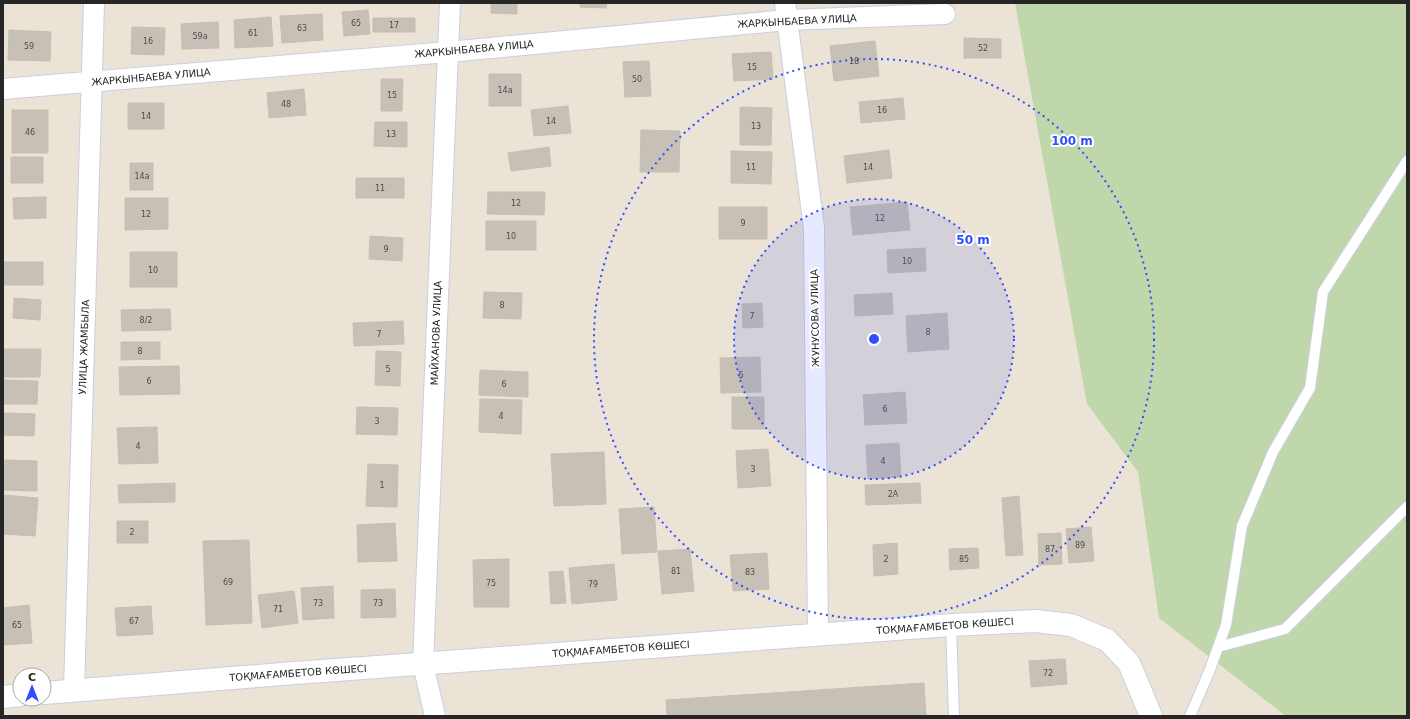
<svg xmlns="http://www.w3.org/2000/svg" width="1410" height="719" font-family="'DejaVu Sans',sans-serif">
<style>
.cemetery{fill:#bfd7ab}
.building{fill:#c6c0b6;stroke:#c6bfb0}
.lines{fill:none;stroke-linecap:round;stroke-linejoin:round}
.lane-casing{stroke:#cbcee2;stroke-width:12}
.street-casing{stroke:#cbcee2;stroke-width:22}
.secondary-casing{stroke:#cbcee2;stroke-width:24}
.lane{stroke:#fff;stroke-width:10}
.street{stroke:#fff;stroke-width:20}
.secondary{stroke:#fff;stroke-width:22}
.ring{fill:none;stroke:#2f4eff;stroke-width:2;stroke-dasharray:2 4}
.labels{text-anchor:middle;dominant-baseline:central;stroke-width:4;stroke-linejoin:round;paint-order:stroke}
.number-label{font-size:8px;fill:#4e4c4a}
.street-label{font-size:10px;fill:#262626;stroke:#fff}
.centre{fill:#2f4eff;stroke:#fff;stroke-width:2}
.ring-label{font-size:12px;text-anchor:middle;font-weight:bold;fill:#2f4eff;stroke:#fff;stroke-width:4;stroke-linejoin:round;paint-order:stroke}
</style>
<rect width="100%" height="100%" fill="#ebe3d5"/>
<path class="cemetery" d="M1015 3H1407V716H1286L1159 618 1138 472 1087 404Z"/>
<path class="building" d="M491 3H517V14L491 13Z
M580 3H607L606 8 580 7Z
M368 10 370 34 344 36 342 12Z
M322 14 323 40 282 43 280 16Z
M271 17 273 46 235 48 234 20Z
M373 18H415V32H373Z
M218 22 219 48 182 49 181 24Z
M132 27 165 28 164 55 131 54Z
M9 30 51 32 50 61 8 60Z
M964 38 1001 39V58H964Z
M875 41 879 76 834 81 830 46Z
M771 52 773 79 734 81 732 54Z
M649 61 651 96 625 97 623 62Z
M489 74H521V106H489Z
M381 79H403L402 111H381Z
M304 89 306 115 269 118 267 93Z
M903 98 905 119 861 123 859 102Z
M128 103H164V129H128Z
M568 106 571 133 534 136 531 110Z
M740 107 772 108 771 145H740Z
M12 110H48V153H12Z
M375 122H407V147L374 146Z
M641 130 680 131 679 172H640Z
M549 147 551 166 511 171 508 153Z
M889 150 892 178 847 183 844 156Z
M731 151 772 152 771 184 731 183Z
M11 157H43V183H11Z
M130 163H153V190H130Z
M356 178H404V198H356Z
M488 192H545L544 215 487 214Z
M46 197V218L14 219 13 198Z
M125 198H168V229L125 230Z
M907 202 910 230 853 235 850 207Z
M719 207H767V239H719Z
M486 221H536V250H486Z
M370 236 403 238 402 261 369 259Z
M925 248 926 271 888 273 887 250Z
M130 252H177V287H130Z
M3 262H43V285H3Z
M484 292 522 293 521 319 483 318Z
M892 293 893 314 855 316 854 295Z
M14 298 41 300 40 320 13 318Z
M762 303 763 327 743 328 742 304Z
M170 309 171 330 122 331 121 310Z
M947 313 949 349 908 352 906 316Z
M403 321 404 344 354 346 353 323Z
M121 342H160V359L121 360Z
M3 349H41L40 377H3Z
M376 351 401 352 400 386 375 385Z
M760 357 761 392 721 393 720 358Z
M179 366 180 394 120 395 119 367Z
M480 370 528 372V397L479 395Z
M3 380 38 381 37 404H3Z
M905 392 907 423 865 425 863 395Z
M732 397H764V429H732Z
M480 399 522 400 521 434 479 432Z
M357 407 398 408 397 435 356 434Z
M3 413 35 414 34 436 3 435Z
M157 427 158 463 119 464 117 428Z
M899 443 901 477 868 479 866 445Z
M768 449 771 486 738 488 736 451Z
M604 452 606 504 554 506 551 454Z
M5 460 37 461V491L4 490Z
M368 464 398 465 397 507 366 506Z
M175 483V502L119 503 118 485Z
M920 483 921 503 866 505 865 485Z
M3 495 38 498 35 536 3 534Z
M1019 496 1023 555 1006 556 1002 498Z
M654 507 657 552 622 554 619 509Z
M117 521H148V543H117Z
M395 523 397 561 358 562 357 525Z
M1091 527 1094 561 1069 563 1066 529Z
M1061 533 1062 564 1039 565 1038 534Z
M249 540 252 623 206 625 203 541Z
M897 543 898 574 874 576 873 545Z
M978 548 979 568 950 570 949 549Z
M690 549 694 591 662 594 658 551Z
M767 553 769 589 733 591 730 555Z
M509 559V607H474L473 560Z
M614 564 617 600 572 604 569 568Z
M563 571 566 603 551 604 549 572Z
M333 586 334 618 303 620 301 588Z
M395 589 396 617 361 618V590Z
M294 591 298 623 262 628 258 595Z
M29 605 32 643 3 645V608Z
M151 606 153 634 117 636 115 608Z
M1065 659 1067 684 1031 687 1029 661Z
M924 683 926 716H667L666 700Z"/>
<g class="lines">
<defs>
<path id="lane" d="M951 625 954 716
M1218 647 1285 629 1407 507
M1190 716 1209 672 1226 625 1242 526 1273 452 1310 388 1323 292 1407 161"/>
<path id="street" d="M785 3 814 228 818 635
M3 89 448 52 787 20 945 14
M74 691 94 3
M435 716 423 664 450 3"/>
<path id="secondary" d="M44 693 295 673 951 625 1035 621 1071 625 1107 640 1129 663 1151 716
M3 697 20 695"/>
</defs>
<use href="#lane" class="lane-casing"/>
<use href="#street" class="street-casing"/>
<use href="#secondary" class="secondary-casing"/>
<use href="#lane" class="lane"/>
<use href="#street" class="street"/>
<use href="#secondary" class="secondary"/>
</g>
<circle cx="874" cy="339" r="140" fill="#2f4eff" fill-opacity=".12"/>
<g class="ring">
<circle cx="874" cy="339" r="140"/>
<circle cx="874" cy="339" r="280"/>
</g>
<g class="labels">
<g class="number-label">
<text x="356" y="23">65</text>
<text x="394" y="25">17</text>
<text x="302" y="28">63</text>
<text x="253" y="33">61</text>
<text x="200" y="36">59а</text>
<text x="148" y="41">16</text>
<text x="29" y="46">59</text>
<text x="983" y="48">52</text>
<text x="854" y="61">18</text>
<text x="752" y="67">15</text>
<text x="637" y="79">50</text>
<text x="505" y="90">14а</text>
<text x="392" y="95">15</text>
<text x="286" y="104">48</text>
<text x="882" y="110">16</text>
<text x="146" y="116">14</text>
<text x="551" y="121">14</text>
<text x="756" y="126">13</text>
<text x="30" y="132">46</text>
<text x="391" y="134">13</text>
<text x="751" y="167">11</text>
<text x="868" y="167">14</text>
<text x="142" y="176">14а</text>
<text x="380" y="188">11</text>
<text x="516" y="203">12</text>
<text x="146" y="214">12</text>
<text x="880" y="218">12</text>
<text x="743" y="223">9</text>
<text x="511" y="236">10</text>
<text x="386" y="249">9</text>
<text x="907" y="261">10</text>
<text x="153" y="270">10</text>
<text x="502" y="305">8</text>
<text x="752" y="316">7</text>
<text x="146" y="320">8/2</text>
<text x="928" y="332">8</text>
<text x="379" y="334">7</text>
<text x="140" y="351">8</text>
<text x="388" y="369">5</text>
<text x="741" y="375">5</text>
<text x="149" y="381">6</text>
<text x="504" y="384">6</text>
<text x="885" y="409">6</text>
<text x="501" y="416">4</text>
<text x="377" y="421">3</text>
<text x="138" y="446">4</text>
<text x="883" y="461">4</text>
<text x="753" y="469">3</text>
<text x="382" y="485">1</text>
<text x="893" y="494">2А</text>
<text x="132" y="532">2</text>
<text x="1080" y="545">89</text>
<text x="1050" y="549">87</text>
<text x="886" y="559">2</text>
<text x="964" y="559">85</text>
<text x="676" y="571">81</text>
<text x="750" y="572">83</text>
<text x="228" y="582">69</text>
<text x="491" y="583">75</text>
<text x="593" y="584">79</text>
<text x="318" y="603">73</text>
<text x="378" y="603">73</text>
<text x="278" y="609">71</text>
<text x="134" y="621">67</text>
<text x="17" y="625">65</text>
<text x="1048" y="673">72</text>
</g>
<g class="street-label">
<text transform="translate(797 21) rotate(-3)">ЖАРКЫНБАЕВА УЛИЦА</text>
<text transform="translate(474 49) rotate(-5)">ЖАРКЫНБАЕВА УЛИЦА</text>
<text transform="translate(151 77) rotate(-5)">ЖАРКЫНБАЕВА УЛИЦА</text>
<text transform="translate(815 318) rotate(-91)">ЖУНУСОВА УЛИЦА</text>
<text transform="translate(436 333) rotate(-88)">МАЙХАНОВА УЛИЦА</text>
<text transform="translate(84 347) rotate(-88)">УЛИЦА ЖАМБЫЛА</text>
<text transform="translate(945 626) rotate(-4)">ТОҚМАҒАМБЕТОВ КӨШЕСІ</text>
<text transform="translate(621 649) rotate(-4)">ТОҚМАҒАМБЕТОВ КӨШЕСІ</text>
<text transform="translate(298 673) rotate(-4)">ТОҚМАҒАМБЕТОВ КӨШЕСІ</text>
</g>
</g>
<circle cx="874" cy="339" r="6" class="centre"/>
<g class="ring-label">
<text x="1072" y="145">100 m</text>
<text x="973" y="244">50 m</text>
</g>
<rect width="1410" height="719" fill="none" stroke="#262626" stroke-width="8"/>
<g transform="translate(32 687)"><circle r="19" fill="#ffffff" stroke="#a8a8a8"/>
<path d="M0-3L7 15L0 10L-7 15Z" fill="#2f4eff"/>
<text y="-6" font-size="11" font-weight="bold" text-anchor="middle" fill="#262626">С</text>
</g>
</svg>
